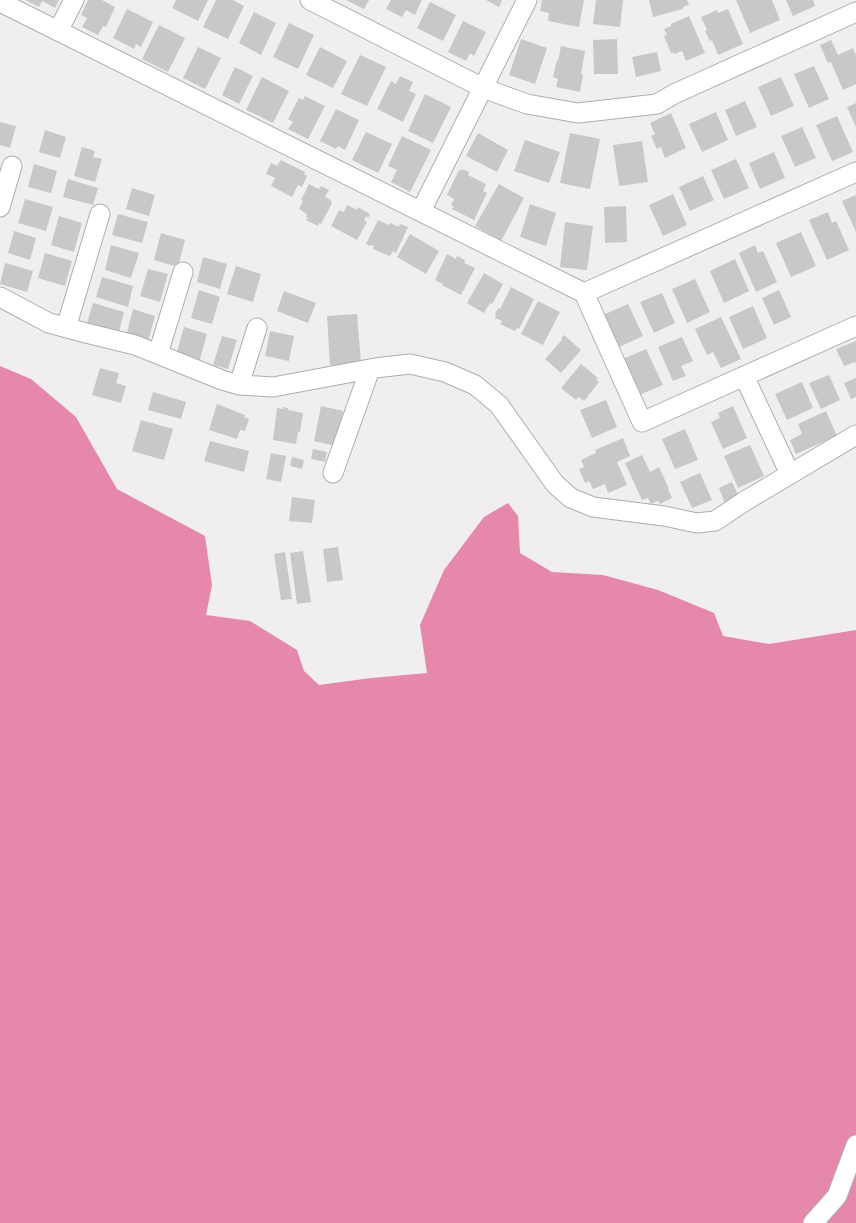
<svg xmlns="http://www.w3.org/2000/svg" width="856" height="1223" font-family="'Public Sans',sans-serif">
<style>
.forest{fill:#e588ab}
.building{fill:#cac7c8}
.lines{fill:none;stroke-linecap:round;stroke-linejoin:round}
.street-casing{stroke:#b1adae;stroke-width:21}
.street{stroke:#fff;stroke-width:19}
</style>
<rect width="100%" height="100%" fill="#f1eeef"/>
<path class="forest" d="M0 366 31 379 76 417 117 489 205 536 212 585 206 615 250 621 297 650 304 671 319 685 371 678 427 673 420 625 444 570 484 517 508 503 518 516 520 553 552 572 603 575 658 590 714 613 723 636 769 644 856 630V1223H0Z"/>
<path class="building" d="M25 0H59L55 8 42 1 39 7Z
M88 0H102L115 7 106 27 103 26 98 35 82 27 87 18 81 15Z
M176 0H208L198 21 172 8Z
M216 0H233L244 6 228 39 203 27Z
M346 0H369L364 9Z
M391 0H422L415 15 406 10 402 17 386 9Z
M486 0H502L499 7Z
M542 0H584L579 27 548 21 549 13 540 11Z
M596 0H623L620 27 593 24Z
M649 0H687L689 5 683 7V9L653 17Z
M736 0H772L780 20 750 33Z
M786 0H813L815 6 793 16Z
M430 2 456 15 443 41 417 28Z
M127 9 153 22 141 47 136 44 134 49 113 38Z
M728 9 743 44 718 55 712 40 710 41 705 31 707 30 701 17 717 10 718 13Z
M254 12 276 23 261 55 239 43Z
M689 16 705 53 686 61 682 51 674 54 673 52 671 53 664 36 667 35 664 29 671 26V24Z
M463 21 486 32 474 56 470 53 466 61 448 52Z
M289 23 314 35 298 69 273 57Z
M159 25 185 38 168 72 142 59Z
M521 39 547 48 535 84 509 75Z
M617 39 618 74H594L593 40Z
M831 40 838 55 853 48 856 55V84L843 90 831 62 828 63 820 45Z
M561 46 585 51 581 74H583L580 92 556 87 558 79 553 77 557 60 558 61Z
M198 47 221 58 205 89 183 78Z
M320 47 347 61 333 88 306 75Z
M657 52 661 71 636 77 632 57Z
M360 55 386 67 367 106 341 94Z
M814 66 829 99 809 108 794 74Z
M235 67 253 76 239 104 222 95Z
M400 76 413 82 409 91 416 94 403 122 377 109 391 81 396 84Z
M262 77 289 91 273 123 246 110Z
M781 77 794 106 771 116 758 87Z
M425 94 451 107 433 143 408 131Z
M305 96 325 106 308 139 288 129 293 122 288 119 299 98 303 100Z
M745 101 757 127 736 136 725 110Z
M856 103V127L847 107Z
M336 109 359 120 345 150 338 146 336 149 320 141Z
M716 112 728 140 702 152 689 124Z
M671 113 686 148 665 158 661 147 657 149 651 136 655 134 650 123Z
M837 116 853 152 832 161 816 125Z
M0 122 16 126 10 148 0 145Z
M802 127 816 158 795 167 781 136Z
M45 130 66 137 60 158 39 152Z
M366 132 392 144 378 173 352 160Z
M478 133 508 150 497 172 466 156Z
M570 133 600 139 590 189 560 183Z
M402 136 431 150 410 192 391 182 397 170 388 166Z
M525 140 560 152 549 183 514 171Z
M642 141 648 182 619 186 613 145Z
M82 147 95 151 93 157 102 159 95 182 74 176Z
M774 152 785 178 760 189 749 163Z
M736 159 749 188 724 199 711 170Z
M281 160 305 172 304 174 307 176 302 187 298 185 292 197 271 186 275 178 266 174 271 163 277 166Z
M34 164 57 171 51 193 28 187Z
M462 169 469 172 468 175 486 184 483 191 487 193 474 220 452 209 454 207 451 205 454 199 447 195 459 170 461 171Z
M703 176 714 200 690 211 679 187Z
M68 179 98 188 93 205 63 197Z
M309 184 319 189 321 186 329 190 325 197 331 200V202L332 203 321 224 319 223 318 226 306 220 308 218 306 217 307 214 299 209 303 201 301 200Z
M499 184 524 198 501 241 475 226Z
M132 188 155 195 149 216 126 209Z
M673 194 687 225 663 236 649 205Z
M856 195V232L842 201Z
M25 199 53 207 46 231 18 223Z
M530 204 556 213 546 246 520 237Z
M347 205 357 210 358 207 370 214 368 218 366 216 364 220 367 222 357 240 331 226 339 210 344 212Z
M626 206 627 242 605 243 604 207Z
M828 212 832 223 836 221 849 250 827 260 809 220Z
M118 214 148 222 142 243 112 235Z
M59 216 82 223 74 252 51 245Z
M378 220 389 225 390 223 399 227 400 224 408 227 396 253 393 251 390 256 373 249 374 246 371 245 370 246 366 244Z
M565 222 593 226 587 270 560 267Z
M14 231 36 238 30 260 8 253Z
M801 232 816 266 791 277 776 243Z
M161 233 185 240 178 267 154 260Z
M410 234 439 251 426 274 397 257Z
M111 245 139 253 131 278 105 270Z
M755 245 758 253 763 251 777 282 756 292 739 253Z
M45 253 72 261 65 286 38 278Z
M447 254 456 259 457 256 465 260 464 263 475 268 461 295 442 285 443 284 435 280Z
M203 257 227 264 220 289 197 282Z
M735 259 749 291 724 303 710 271Z
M5 263 33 271 27 292 0 284Z
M236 266 261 274 253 302 227 294Z
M148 269 168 274 160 302 140 296Z
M484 273 503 284 492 304 490 303 484 313 467 303Z
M102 277 133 286 128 307 96 297Z
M695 279 710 312 687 323 672 289Z
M511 287 534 299 519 329 517 328 515 331 500 324 502 321 495 318 496 315 495 314 498 308 500 309Z
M199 290 220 297 212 324 191 318Z
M779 290 791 317 774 325 762 298Z
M284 291 316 303 308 323 277 311Z
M662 293 675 323 654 333 640 302Z
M538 301 560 312 543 345 521 334Z
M93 303 124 312 119 332 87 323Z
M628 304 643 336 617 348 603 315Z
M753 306 767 338 743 349 729 317Z
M133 309 155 316 148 342 126 336Z
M357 314 361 363 330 365 327 316Z
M721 317 741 359 721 368 713 352 707 355 695 329Z
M184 327 207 334 198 366 175 359Z
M270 331 294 336 289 361 265 356Z
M564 335 581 350 561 373 545 359 562 340 561 339Z
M222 336 237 340 228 369 213 365Z
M682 337 693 361 681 366 686 376 673 381 658 347Z
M856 341V365L855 362 844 366 836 349Z
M646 349 663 385 639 395 623 359Z
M581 364 598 378 596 380 599 382 584 401 578 397 576 400 561 388Z
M100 368 119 373 116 383 126 386 121 403 92 395Z
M829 375 840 400 821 409 809 383Z
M856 378V397L851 399 844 383Z
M802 382 813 408 787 420 775 394Z
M153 392 186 402 181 419 148 410Z
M606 400 617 427 592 438 580 410Z
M217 404 245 415 244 417 249 419 245 431 240 430 237 439 209 430Z
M321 406 343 411 336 446 314 441Z
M733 406 747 438 723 449 711 422 720 418 718 413Z
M283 407 288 408V410L303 413 300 432H298L296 444 273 440 277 408 283 409Z
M826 411 837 436 796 454 790 440 802 434 798 424Z
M141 420 173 429 164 460 132 451Z
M685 429 698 460 675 469 662 439Z
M623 438 630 456 617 462 627 485 608 493 605 484 593 489 589 481 585 483 579 469 584 467 581 460 596 453 595 450Z
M210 441 249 451 244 472 204 461Z
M750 445 764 476 738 488 724 456Z
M313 449 327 452 325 462 311 459Z
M271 453 286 456 281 482 266 479Z
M642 455 650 472 659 467 669 489H668L672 498 660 504 658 501 651 504 648 498 642 500 625 463Z
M292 457 304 460 302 469 290 466Z
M700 473 712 500 692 508 680 482Z
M732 482 739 497 725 503 719 488Z
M292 497 315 500 312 523 289 521Z
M338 547 343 580 327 582 323 549Z
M303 551 311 602 297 604 290 553Z
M285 552 292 599 281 600 274 554Z"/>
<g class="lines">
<defs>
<path id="street" d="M310 0 483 88 527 104 578 113 657 104 674 94 856 12
M0 2 584 293 642 422 856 326
M58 31 74 0
M0 207 12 166
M421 211 527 0
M584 293 856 172
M0 297 49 323 86 333 135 345 222 380 239 385 273 387 375 368 410 364 445 372 475 385 499 405 555 484 571 498 593 507 664 516 697 523 715 521 745 501 856 435
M66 328 100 214
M158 354 183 272
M744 376 790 474
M239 385 257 328
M333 473 370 369
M813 1223 837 1196 856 1145"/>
</defs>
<use href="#street" class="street-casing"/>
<use href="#street" class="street"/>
</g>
</svg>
